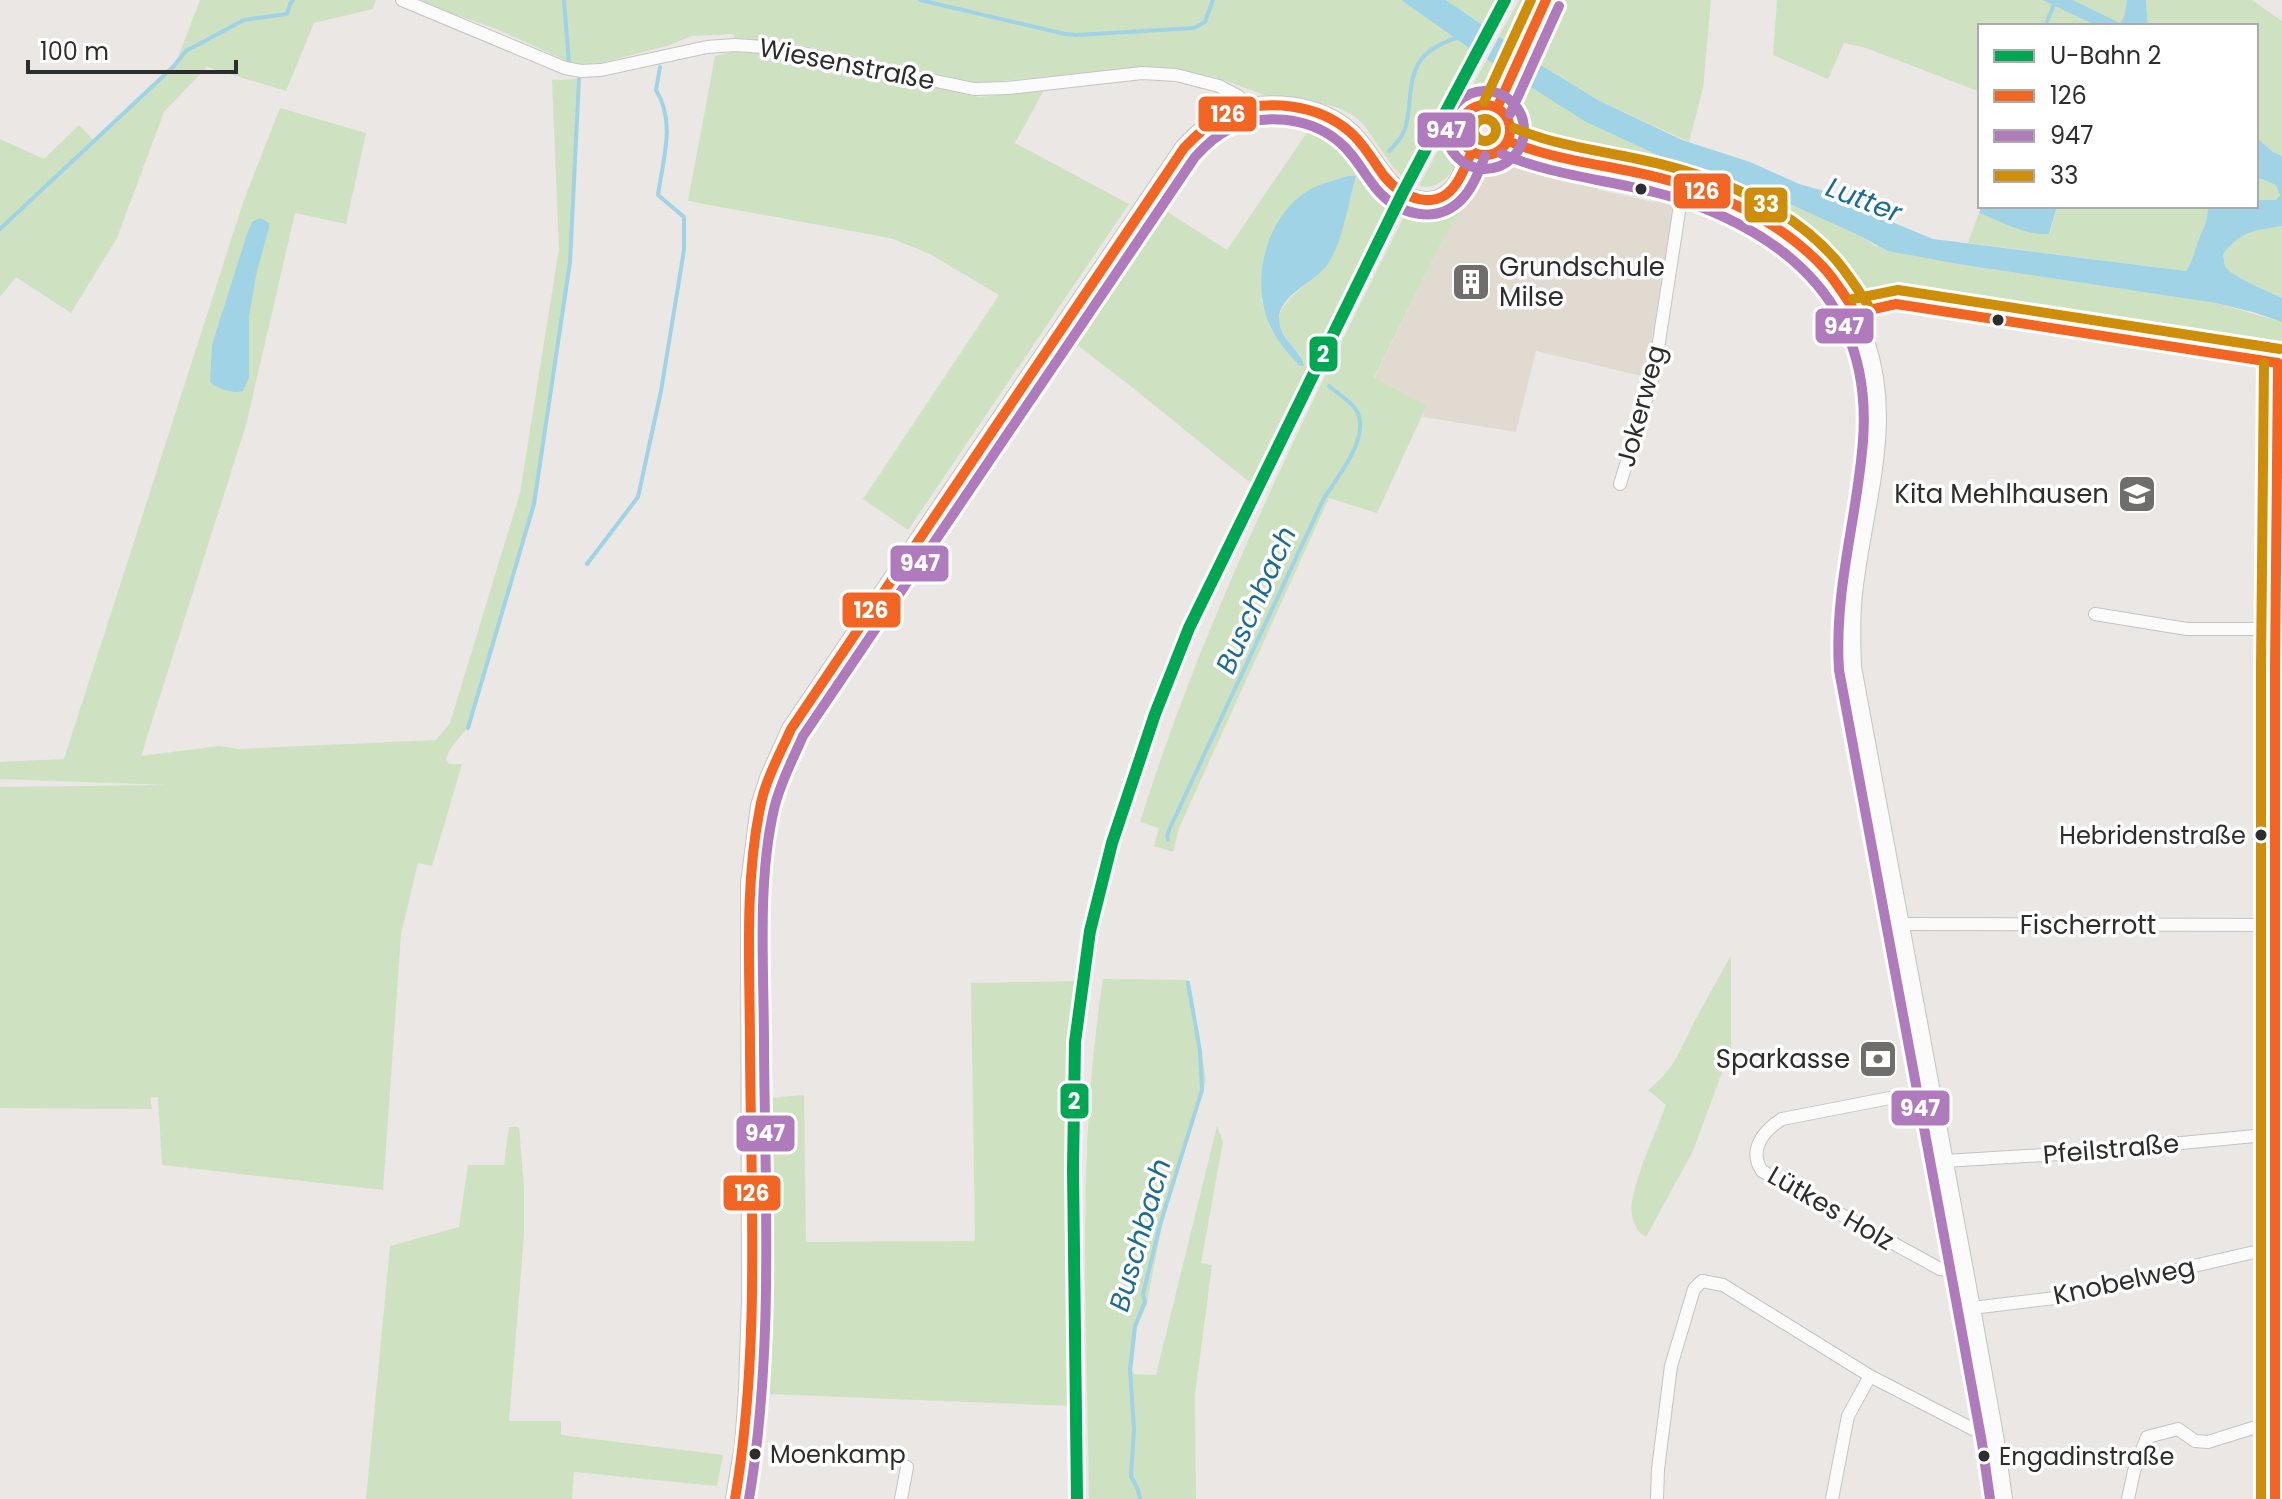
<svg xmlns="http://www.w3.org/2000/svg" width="2282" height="1499" font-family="Poppins,sans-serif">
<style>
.education{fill:#e1dad1}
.green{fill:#cee2c1;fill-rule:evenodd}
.water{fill:#9fd3e5}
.pier{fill:#eae7e4}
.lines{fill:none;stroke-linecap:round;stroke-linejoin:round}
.stream{stroke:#9fd3e5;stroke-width:4}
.minor-casing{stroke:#c4c4c4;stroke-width:14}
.tertiary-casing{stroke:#c4c4c4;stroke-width:18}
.secondary-casing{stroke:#c4c4c4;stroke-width:20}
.minor{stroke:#fcfbfb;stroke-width:12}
.tertiary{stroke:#fcfbfb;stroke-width:16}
.secondary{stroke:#fcfbfb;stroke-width:18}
.bus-1-casing{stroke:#fff;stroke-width:16}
.bus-2-casing{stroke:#fff;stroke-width:16}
.bus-3-casing{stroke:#fff;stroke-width:16}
.bus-1{stroke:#f26522;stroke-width:10}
.bus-2{stroke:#b07bbd;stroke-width:10}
.bus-3{stroke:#cf8e09;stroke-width:10}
.metro-1-casing{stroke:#fff;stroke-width:18}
.metro-1{stroke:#00a651;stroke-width:12}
.bus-dot{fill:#2d2d2d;stroke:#fff;stroke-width:3}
.labels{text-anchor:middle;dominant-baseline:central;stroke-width:7;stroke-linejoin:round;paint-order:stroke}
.bus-label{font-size:24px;fill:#2d2d2d;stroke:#fff;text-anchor:start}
.street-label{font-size:26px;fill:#2d2d2d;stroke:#fff}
.poi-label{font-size:26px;fill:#2d2d2d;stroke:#fff;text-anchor:end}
.water-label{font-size:28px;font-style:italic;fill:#1b6c94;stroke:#fff}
.line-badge{stroke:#fff;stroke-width:3}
.badge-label{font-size:22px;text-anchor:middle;font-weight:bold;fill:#fff}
</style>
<rect width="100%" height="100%" fill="#eae7e4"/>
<path class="education" d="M1502 164 1526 171 1538 170 1581 178 1599 190 1654 202 1669 195 1675 196 1646 377 1536 351 1516 432 1423 417 1426 405 1374 379 1442 241 1488 169Z"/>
<path class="green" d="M200 0H376L373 9 314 23 286 91 207 67 164 112 117 238 71 313 16 277 0 297V139L44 159 79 125 95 142 174 68Z
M421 0H1401L1472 50 1405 179 1393 167 1364 125 1354 116 1339 108 1297 97H1270L1215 77 1158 67 979 83 782 41 735 39 733 34 691 36 670 45 589 66 569 62 494 28 436 8Z
M1446 0H1499L1485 27Z
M1519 0H1532L1511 45 1499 36Z
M1561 0H1711L1703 88 1689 142 1598 100 1534 61Z
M1777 0H2042L2097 26H1980V92L1866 48 1844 43 1828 79 1773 55Z
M2073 0H2127L2124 17 2120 23Z
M2146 0H2252L2282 21V156L2273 152 2256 137V26H2148Z
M736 51 777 53 979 97 1044 90 1015 143 1129 204 908 530 863 499 999 295 928 253 890 238 688 201 715 56Z
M1487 59 1501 68 1488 95C1478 103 1464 103 1458 116 1453 128 1458 136 1458 147 1459 169 1442 191 1419 186Z
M578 79 569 262 533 503 467 728C460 738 448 748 446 760L449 764H462L432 866 418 863 401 934 383 1190 162 1165 158 1097 150 1098 152 1109 0 1108V787L169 785 0 779V762L64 759 244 200 280 108 366 133 346 224 295 213 246 425 141 756 219 746 239 749 436 740 450 723 520 493 559 249 552 80Z
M1524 82 1586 122 1666 159 1715 174 1761 191 1856 234 1876 246 1964 265 2216 303 2282 322V352L1893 290 1881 293 1866 288 1835 252 1813 231 1790 222 1739 193 1712 181 1653 164 1550 141 1524 128 1516 104Z
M1310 128C1348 138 1368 181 1389 211L1253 485 1133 388 1072 341 1097 316 1166 211 1227 250ZM1356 176C1351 197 1339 248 1327 265 1322 272 1314 277 1308 282 1272 313 1269 322 1302 357L1288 353 1270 328 1261 299Z
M1182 166 1173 186 1087 316 1076 326 1072 322Z
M2256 177 2276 185 2280 195 2276 200H2256Z
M2057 206H2208C2207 225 2205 223 2199 239 2194 251 2194 259 2186 271L1968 243 1979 213 2019 229 2050 233Z
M1464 207 1442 241 1374 378 1427 405 1377 513 1329 498 1179 828 1173 852 1154 846 1159 828 1140 822C1206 612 1305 415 1403 218 1427 224 1443 220 1464 207Z
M2282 226V298C2270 292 2230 276 2225 266 2224 262 2224 258 2223 253 2242 230 2254 231 2282 226Z
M1731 955V1048L1693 1151 1646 1237C1638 1233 1634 1225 1632 1216 1627 1193 1657 1130 1666 1105L1648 1090C1675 1069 1679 1051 1694 1022 1706 1000 1719 978 1731 955Z
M1103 979 1189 980 1206 1080 1162 1225 1147 1303 1137 1327 1132 1371 1134 1374 1156 1375 1217 1126 1223 1142 1201 1263 1212 1265 1195 1395 1196 1499H1089C1087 1327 1076 1150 1103 979Z
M1077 981C1062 1122 1069 1264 1070 1406L770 1394 771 1098 804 1095 806 1242 975 1241 971 983Z
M509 1127H519L524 1188V1235L509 1421H561V1435L723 1455 717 1486 574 1472 572 1499H366L390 1246 459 1227 468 1165H504Z"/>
<path class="water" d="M1401 0H1446L1539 64 1598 100 1682 140 1750 162 1799 184 1824 191 1870 213 1933 239 2186 271C2194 259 2194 251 2199 239 2205 223 2207 225 2208 206H2256V200H2276L2280 195 2276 185 2256 177V137L2273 152 2282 156V226C2254 231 2242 230 2223 254 2224 258 2224 263 2225 266 2230 276 2270 292 2282 298V322L2253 312 2216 303 1964 265 1888 251 1856 234 1761 191 1715 174 1666 159 1586 122 1472 50Z
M2042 0H2073L2120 23 2124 17 2127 0H2146L2148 26H2097Z
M1347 176H1356C1349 201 1341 251 1324 269 1310 284 1280 296 1279 318 1279 340 1300 348 1304 366H1300C1289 355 1277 341 1270 326 1250 282 1265 219 1306 192 1317 184 1334 181 1347 176Z
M1982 206H2057L2049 234C2026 236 2000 221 1979 213Z
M260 218 269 223V228L257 271 249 316V378L243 391C234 394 217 389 210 382L212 345 247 234 252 222Z"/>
<path class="pier" d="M1487 23 1501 33 1485 63 1470 53Z"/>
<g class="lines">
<path class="stream" d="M564 0 569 63
M920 0 1065 34 1077 35 1194 28 1205 22 1213 0
M2045 26 2056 0
M1389 151C1393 147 1398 142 1401 137 1407 129 1408 116 1409 107 1412 66 1418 50 1459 37
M0 229 173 67 186 51 244 20 287 14 290 4 293 0
M587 564 638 497 661 391 684 250V217L658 195C663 159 676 122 656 90L660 67
M468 728 534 504 570 262 579 79
M1168 840 1167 836 1170 828 1323 500C1337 477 1375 433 1354 407 1347 399 1337 393 1329 386
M1140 1499 1138 1490 1131 1476 1134 1429 1130 1370 1135 1326 1145 1302 1143 1294 1160 1225 1202 1090 1200 1051 1188 983"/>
<defs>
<path id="minor" d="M402 0 565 68 581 71 601 70 707 47 735 45 779 48 974 89 1008 88 1142 73 1176 75 1219 86 1238 96 1249 108
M1856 313 1896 304 2282 363
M1620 484 1654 374 1683 186
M2095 614 2187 629H2276
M1900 924 2276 925
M1931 1090 1782 1119C1763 1131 1748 1150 1762 1171L1940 1269 1965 1272
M1945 1161 2076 1153 2276 1134
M1972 1308 2055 1298 2276 1247
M901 1499 907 1467
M1657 1499 1658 1469 1671 1366 1694 1289 1702 1281 1723 1285 1870 1376 1996 1441
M1832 1499 1848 1416 1870 1376
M2128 1499 2134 1471 2147 1437 2178 1429 2195 1441 2208 1442 2275 1421
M2275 1499V670L2278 363"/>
<path id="tertiary" d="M1508 141C1546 159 1585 163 1626 171 1653 176 1681 184 1707 194 1810 231 1879 306 1878 420 1877 478 1860 536 1854 594 1851 619 1852 643 1853 667L1972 1308 1996 1441 2004 1499"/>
<path id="secondary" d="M1460 130a25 25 0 1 1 50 0a25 25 0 1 1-50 0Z
M1497 108 1546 0
M735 1499 744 1446 748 1390 751 1300 750 883 760 806 769 778 791 729 1184 148C1197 134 1210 122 1228 114 1264 98 1320 104 1350 132 1375 154 1387 199 1425 201 1454 202 1462 174 1472 151"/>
</defs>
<use href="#minor" class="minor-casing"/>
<use href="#tertiary" class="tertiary-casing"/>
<use href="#secondary" class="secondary-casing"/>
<use href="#minor" class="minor"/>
<use href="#tertiary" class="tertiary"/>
<use href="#secondary" class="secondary"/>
<defs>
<path id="bus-1" d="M1460 130a25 25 0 1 1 50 0a25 25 0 1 1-50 0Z
M1497 108 1546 0
M1508 141C1549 158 1591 163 1634 172 1703 186 1775 215 1824 268 1836 281 1846 298 1856 313
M1856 313 1896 304 2278 363
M735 1499C760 1352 751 1199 750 1050 750 970 744 887 760 808 765 780 780 754 791 729L1184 148C1197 135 1210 121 1228 114 1266 98 1318 104 1350 132 1364 144 1373 161 1384 176 1402 198 1436 213 1456 184 1463 174 1467 162 1472 151
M2275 1499V670L2278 363"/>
<path id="bus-2" d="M1446 130a39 39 0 1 1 78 0a39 39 0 1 1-78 0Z
M1510 114 1559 6
M1502 154C1566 181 1637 181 1701 207 1808 249 1872 322 1863 441 1857 520 1834 588 1839 670L1958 1311 1982 1443 1990 1499
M749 1499C774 1352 765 1194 764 1045 764 969 757 882 774 809 780 783 793 759 803 736L1195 157C1205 146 1215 136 1228 130 1261 112 1309 117 1338 141 1356 155 1365 177 1380 193 1402 216 1438 224 1462 199 1473 187 1479 171 1485 156"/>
<path id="bus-3" d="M1484 102 1531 0
M1474 130a11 11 0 1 1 22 0a11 11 0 1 1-22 0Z
M1514 128C1554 145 1595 150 1638 159 1710 174 1786 203 1836 260 1848 274 1858 290 1868 305
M1853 299 1898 290 2280 349
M2261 1499V670L2264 363"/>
</defs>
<use href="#bus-1" class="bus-1-casing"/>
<use href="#bus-2" class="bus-2-casing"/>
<use href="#bus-3" class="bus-3-casing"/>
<use href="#bus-1" class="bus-1"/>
<use href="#bus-2" class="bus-2"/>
<use href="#bus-3" class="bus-3"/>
<defs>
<path id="metro-1" d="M1077 1499 1073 1169 1075 1042 1090 931 1112 843 1155 714 1189 628 1402 194 1505 0"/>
</defs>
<use href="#metro-1" class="metro-1-casing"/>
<use href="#metro-1" class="metro-1"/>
</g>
<defs>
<symbol id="building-square" viewBox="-11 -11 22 22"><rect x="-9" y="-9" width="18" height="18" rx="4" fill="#6f6e6d" stroke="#fff"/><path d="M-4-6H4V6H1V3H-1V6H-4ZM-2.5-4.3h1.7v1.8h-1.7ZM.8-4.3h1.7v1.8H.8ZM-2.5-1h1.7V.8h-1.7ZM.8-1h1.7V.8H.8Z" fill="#fff"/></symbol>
<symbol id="school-square" viewBox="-11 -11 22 22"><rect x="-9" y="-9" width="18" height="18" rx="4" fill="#6f6e6d" stroke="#fff"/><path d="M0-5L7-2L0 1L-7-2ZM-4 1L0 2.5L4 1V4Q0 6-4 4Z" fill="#fff"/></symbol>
<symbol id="bank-square" viewBox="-11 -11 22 22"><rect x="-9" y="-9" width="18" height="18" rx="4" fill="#6f6e6d" stroke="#fff"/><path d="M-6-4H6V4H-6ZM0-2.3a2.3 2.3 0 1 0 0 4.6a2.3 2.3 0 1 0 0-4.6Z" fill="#fff"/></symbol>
</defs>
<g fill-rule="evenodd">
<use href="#building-square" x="1449" y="260" width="44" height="44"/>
<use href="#school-square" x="2115" y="472" width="44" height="44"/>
<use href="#bank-square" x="1856" y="1037" width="44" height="44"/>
</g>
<g class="bus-dot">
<circle cx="1641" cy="189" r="7"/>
<circle cx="1998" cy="320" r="7"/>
<circle cx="2261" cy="835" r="7"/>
<circle cx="755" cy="1454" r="7"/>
<circle cx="1984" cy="1456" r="7"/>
</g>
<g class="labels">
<g class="bus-label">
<text x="2246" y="835" text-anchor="end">Hebridenstraße</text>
<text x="770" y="1454">Moenkamp</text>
<text x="1999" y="1456">Engadinstraße</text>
</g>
<g class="street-label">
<text transform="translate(847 64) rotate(11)">Wiesenstraße</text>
<text transform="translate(1641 406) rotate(-75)">Jokerweg</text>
<text x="2088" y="925">Fischerrott</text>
<text transform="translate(2111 1149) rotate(-5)">Pfeilstraße</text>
<text transform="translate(1831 1208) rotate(30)">Lütkes Holz</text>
<text transform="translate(2124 1281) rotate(-12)">Knobelweg</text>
</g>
<g class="poi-label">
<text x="1499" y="267" text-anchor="start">Grundschule<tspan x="1499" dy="30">Milse</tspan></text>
<text x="2109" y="494">Kita Mehlhausen</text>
<text x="1850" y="1059">Sparkasse</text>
</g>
<g class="water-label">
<text transform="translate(1864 200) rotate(21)">Lutter</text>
<text transform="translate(1256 600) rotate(-66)">Buschbach</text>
<text transform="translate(1140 1235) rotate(-74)">Buschbach</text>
</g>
</g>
<g class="line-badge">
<rect x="1197" y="95" width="61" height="38" rx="8" fill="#f26522"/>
<rect x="1416" y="111" width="61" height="38" rx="8" fill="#b07bbd"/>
<rect x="1672" y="172" width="60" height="38" rx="8" fill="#f26522"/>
<rect x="1743" y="186" width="46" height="38" rx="8" fill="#cf8e09"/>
<rect x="1814" y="307" width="61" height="38" rx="8" fill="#b07bbd"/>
<rect x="1308" y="335" width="31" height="38" rx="8" fill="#00a651"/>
<rect x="889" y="544" width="61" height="39" rx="8" fill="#b07bbd"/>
<rect x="841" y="591" width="61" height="38" rx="8" fill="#f26522"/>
<rect x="1059" y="1082" width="31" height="38" rx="8" fill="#00a651"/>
<rect x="1890" y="1089" width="61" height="38" rx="8" fill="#b07bbd"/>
<rect x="735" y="1114" width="61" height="39" rx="8" fill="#b07bbd"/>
<rect x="722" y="1174" width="60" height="38" rx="8" fill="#f26522"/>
</g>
<g class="badge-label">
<text x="1228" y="122">126</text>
<text x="1446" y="138">947</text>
<text x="1702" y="199">126</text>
<text x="1766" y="212">33</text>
<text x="1844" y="334">947</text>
<text x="1323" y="362">2</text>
<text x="920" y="571">947</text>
<text x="871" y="618">126</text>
<text x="1074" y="1109">2</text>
<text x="1920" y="1116">947</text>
<text x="765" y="1141">947</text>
<text x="752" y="1201">126</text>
</g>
<rect x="1978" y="24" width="280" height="184" fill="#ffffff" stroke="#ababab" stroke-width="2"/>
<rect x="1994" y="50" width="40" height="12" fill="#00a651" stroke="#ababab" stroke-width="2"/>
<text x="2050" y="64" font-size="24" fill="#2d2d2d">U-Bahn 2</text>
<rect x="1994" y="90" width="40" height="12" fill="#f26522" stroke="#ababab" stroke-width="2"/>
<text x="2050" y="104" font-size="24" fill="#2d2d2d">126</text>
<rect x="1994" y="130" width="40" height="12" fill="#b07bbd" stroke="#ababab" stroke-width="2"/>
<text x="2050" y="144" font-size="24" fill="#2d2d2d">947</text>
<rect x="1994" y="170" width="40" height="12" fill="#cf8e09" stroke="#ababab" stroke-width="2"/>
<text x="2050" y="184" font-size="24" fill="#2d2d2d">33</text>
<path d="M28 60v12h208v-12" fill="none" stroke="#2d2d2d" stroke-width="4"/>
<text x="40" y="60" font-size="24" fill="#2d2d2d" stroke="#ffffff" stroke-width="6" paint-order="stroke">100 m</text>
</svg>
